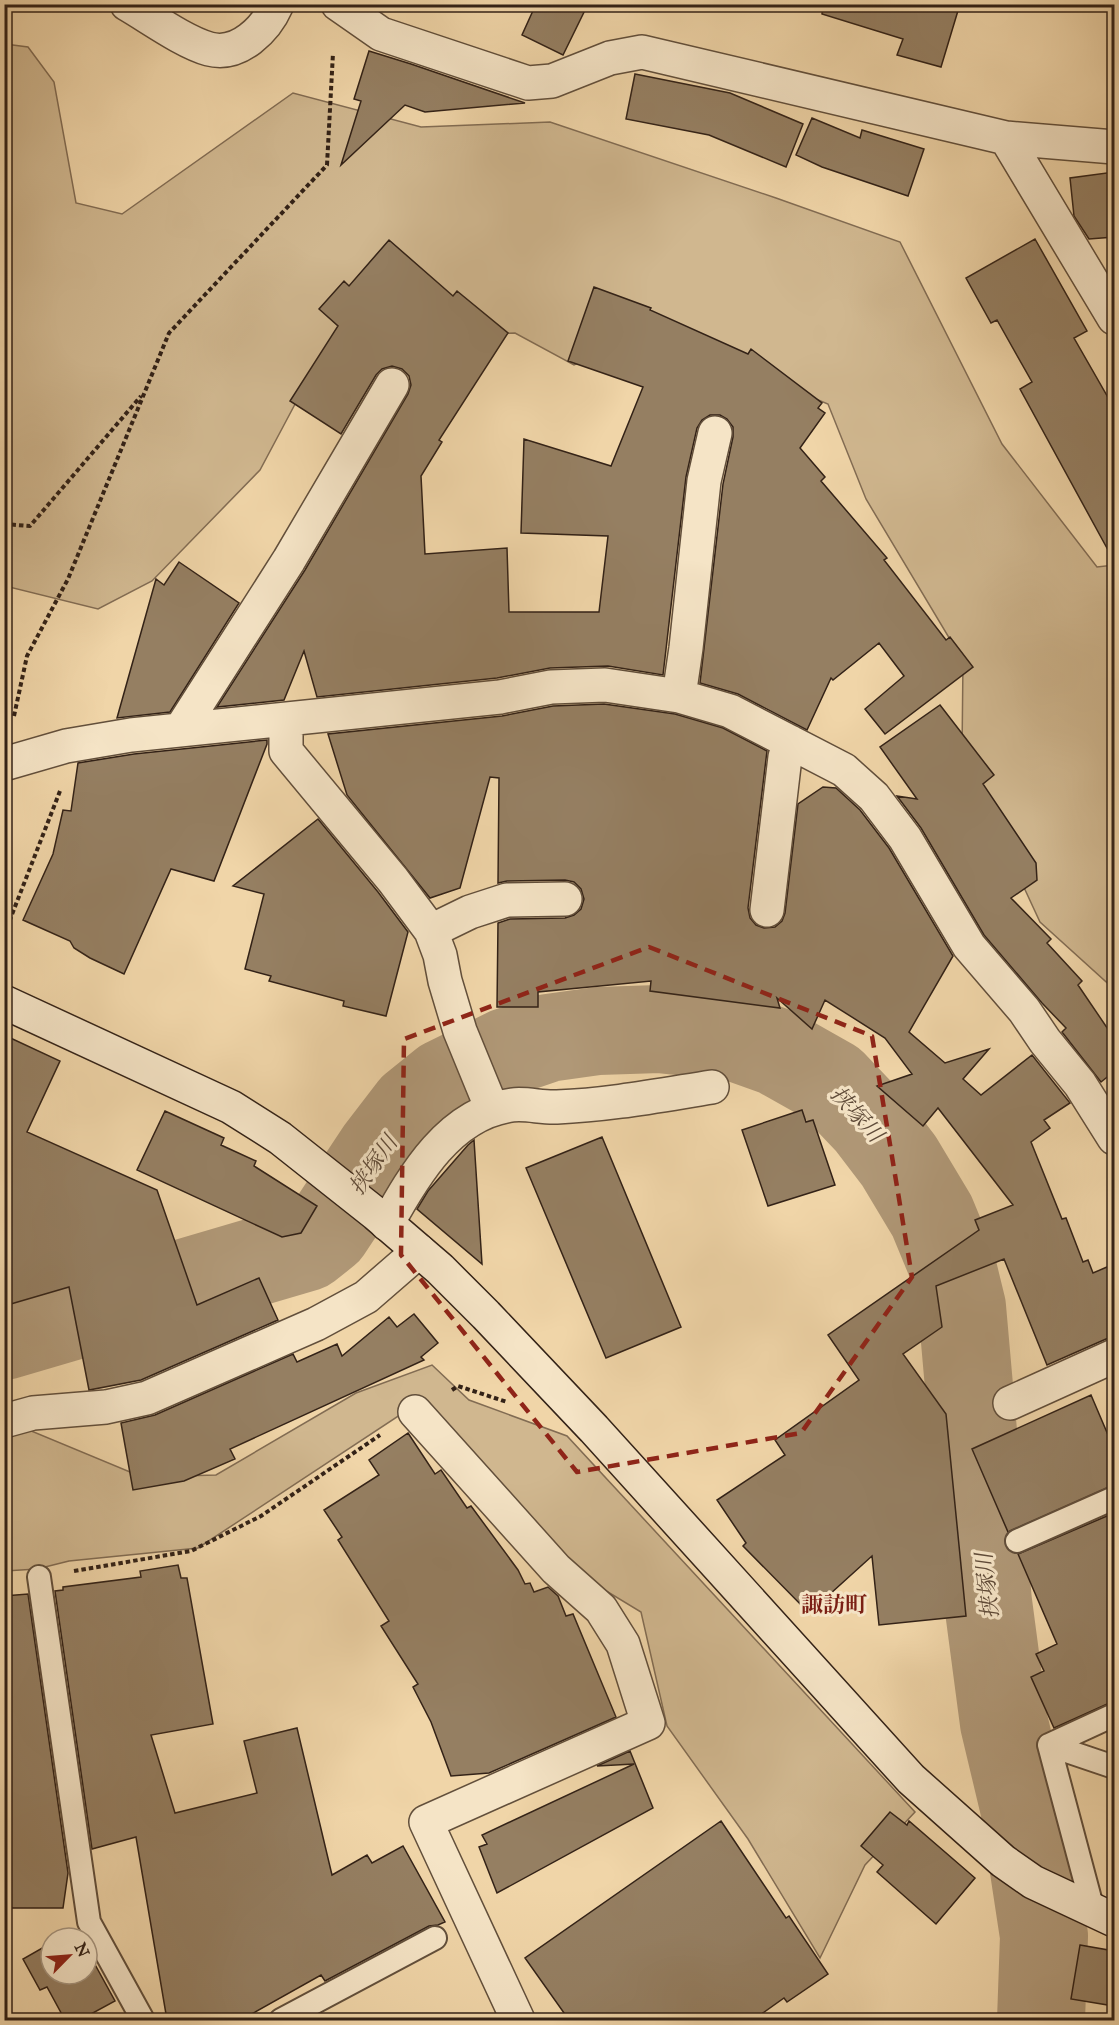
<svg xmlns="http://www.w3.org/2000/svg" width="1119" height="2025" font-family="'IM FELL Great Primer','Noto Serif JP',serif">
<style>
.green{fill:#d0b78f;stroke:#826c53;stroke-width:1.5}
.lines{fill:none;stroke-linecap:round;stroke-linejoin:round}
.river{stroke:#b09877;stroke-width:88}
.building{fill:#957f62;stroke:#332217;stroke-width:1.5}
.lane-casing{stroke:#624f3b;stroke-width:26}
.street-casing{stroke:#624f3b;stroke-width:36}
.secondary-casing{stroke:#332217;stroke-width:36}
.path{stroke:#332217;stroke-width:4;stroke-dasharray:4.5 3;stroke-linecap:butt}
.lane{stroke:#f5e4c6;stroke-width:22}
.street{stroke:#f5e4c6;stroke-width:33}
.secondary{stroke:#f5e4c6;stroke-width:33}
.marked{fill:none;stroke:#8f2418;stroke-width:4.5;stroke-dasharray:12 8;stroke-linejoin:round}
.labels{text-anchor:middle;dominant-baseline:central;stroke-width:6;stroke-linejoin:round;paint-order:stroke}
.water-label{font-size:22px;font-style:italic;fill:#5f4b39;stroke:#f5e4c6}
.neighbourhood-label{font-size:22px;font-weight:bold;fill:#7a1f14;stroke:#f5e4c6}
</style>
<rect width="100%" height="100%" fill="#f0d5a8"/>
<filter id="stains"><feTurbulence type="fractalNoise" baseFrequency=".00333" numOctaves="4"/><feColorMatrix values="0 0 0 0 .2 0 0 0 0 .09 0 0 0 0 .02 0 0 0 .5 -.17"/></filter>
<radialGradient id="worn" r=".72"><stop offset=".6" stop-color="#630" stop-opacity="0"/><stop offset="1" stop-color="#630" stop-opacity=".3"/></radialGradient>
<path class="green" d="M5 44 28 47 54 82 76 203 122 214 293 93 421 127 550 122 776 198 900 242 1002 444 1097 567 1114 565V989L1040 922 962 754 963 661 866 499 828 404 716 357 639 337 574 365 515 333 401 336 310 376 260 470 152 581 98 609 5 586Z
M432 1365 469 1400 567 1436 915 1812 865 1865 820 1958 748 1839 667 1726 641 1612 560 1563 415 1405 198 1548 69 1561 37 1569 5 1571 4 1428 17 1425 142 1477 216 1475 356 1393Z"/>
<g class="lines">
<path class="river" d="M4 1336 307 1247 327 1231 380 1151 413 1108 444 1083 507 1052 548 1038 598 1031 659 1029 735 1037 777 1052 832 1083 870 1123 899 1161 932 1216 951 1262 962 1307 988 1602 1004 1723 1025 1811 1044 1936 1041 2020"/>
</g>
<path class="building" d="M536 4H588L563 55 522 35Z
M823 4H960L941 67 897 55 903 39 822 14Z
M369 51 411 64 525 103 425 112 405 105 341 165 361 101 354 99Z
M635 74 730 93 803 124 786 167 709 135 626 119Z
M812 118 860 138 862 130 924 149 908 196 822 167 796 155Z
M1114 172V237L1089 239 1074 216 1070 178Z
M1035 239 1087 331 1074 338 1114 408V561L1020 389 1032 382 997 320 991 323 966 278Z
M389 240 453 296 457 291 508 333 439 440 442 442 421 476 425 554 507 548 509 612H599L608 536 521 533 524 439 611 466 643 387 568 361 594 287 651 308 650 310 748 354 751 349 822 403 818 408 825 413 800 448 825 477 821 481 887 558 884 560 946 640 950 637 973 667 885 734 865 709 904 676 879 643 833 680 831 678 807 730 738 694 700 683 723 484 733 437V427L727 419 720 415H710L702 420 697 428 686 477 663 675 608 666 550 668 497 678 317 697 304 651 284 700 217 707 305 570 408 394 411 385 409 376 402 369 392 366 382 369 376 375 341 434 290 401 338 326 319 309 344 281 349 286Z
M179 562 239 603 170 712 117 718 156 579 164 585Z
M604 704 675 714 723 728 767 751 748 908 750 918 756 925 764 928 775 927 782 921 785 913 798 804 823 787 836 788 860 810 889 848 953 956 909 1032 945 1063 989 1049 963 1079 981 1095 1032 1055 1070 1103 1044 1120 1050 1128 1031 1142 1062 1219 1066 1218 1083 1262 1088 1260 1093 1273 1114 1264V1337L1106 1339 1047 1365 1004 1259 936 1286 942 1327 903 1354 946 1414 966 1616 879 1625 872 1556 809 1613 743 1546 746 1543 717 1500 785 1455 775 1440 859 1380 828 1335 979 1230 975 1220 1013 1205 938 1108 923 1126 877 1086 912 1074 885 1038 825 1000 812 1029 777 998 780 1008 650 991 651 981 538 992V1007H497L498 923 510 919 565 918 574 915 581 909 584 899 581 889 574 882 565 880 507 881 498 883 499 778 490 777 460 888 430 898 347 795 328 734 502 716 553 706Z
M940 705 994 775 983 784 1036 863 1037 880 1011 898 1051 939 1047 943 1082 981 1078 985 1114 1038V1078L1111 1074 1101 1082 1062 1032 1066 1028 1042 1003 984 935 921 828 897 796 917 799 880 747Z
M267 740V744L214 881 171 869 124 974 90 958 74 948 70 941 23 920 53 854 63 810 71 811 78 763 134 754Z
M318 819 378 892 408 932 386 1016 343 1006 344 1001 269 981 271 976 245 969 264 894 233 886Z
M4 1035 60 1061 27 1132 157 1190 197 1305 259 1278 278 1320 141 1380 89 1390 69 1287 4 1306Z
M802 1110 806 1122 813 1120 835 1185 768 1206 742 1130Z
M165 1111 224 1138 221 1145 256 1161 254 1166 317 1206 301 1233 282 1237 137 1170Z
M602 1137 681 1327 606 1358 526 1168Z
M474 1140 482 1264 417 1209 428 1191 468 1145Z
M414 1314 438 1343 421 1357 424 1360 230 1449 235 1459 184 1481 133 1490 121 1423 155 1415 293 1354 297 1362 337 1344 342 1356 389 1317 397 1327Z
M1091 1395 1114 1449V1485L1008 1532 972 1449Z
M408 1433 435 1474 441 1470 467 1508 471 1506 518 1570 525 1584 530 1583 534 1592 548 1587 558 1596 566 1616 573 1614 616 1717 489 1773 451 1776 431 1722 413 1687 418 1684 381 1626 389 1621 338 1540 342 1537 324 1510 379 1475 369 1460Z
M1114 1513V1701L1054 1728 1031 1677 1044 1671 1036 1654 1057 1644 1018 1554Z
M178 1565 181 1578H187L213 1724 151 1735 175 1813 257 1793 244 1741 297 1728 332 1875 367 1855 372 1863 403 1846 445 1922 438 1925 429 1926 325 1981 321 1975 241 2020H167L136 1837 92 1849 55 1591 63 1590V1587L141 1577 140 1571Z
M28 1594 68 1873 63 1908H4V1596Z
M630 1751 653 1808 497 1893 479 1847 487 1844 482 1835 634 1764 597 1766Z
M890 1812 907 1825 909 1821 975 1878 936 1924 877 1872 883 1865 861 1846Z
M721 1821 786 1918 789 1916 828 1974 787 2002 784 1998 753 2020H569L525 1958Z
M51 1943V1974H87V1950L115 2001 80 2020H65L47 1987 40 1990 23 1959Z
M1080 1945 1114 1951V2006L1071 1999Z"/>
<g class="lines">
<defs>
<path id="lane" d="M1017 1541 1114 1498
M39 1577 89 1922 143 2020
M1049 1745 1114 1715
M1093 1910 1049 1745 1114 1767
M281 2020 435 1938"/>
<path id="street" d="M127 4C151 18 184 42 209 49 239 57 266 29 277 4
M338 4 381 34 528 83 552 81 610 58 642 52 1006 138 1114 147
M1006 138 1114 318
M679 696 686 648 704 481 715 433
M286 720V751L393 880 431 931 440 955 445 981 460 1031 492 1109
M181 729 289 560 392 385
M4 764 66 746 131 735 500 697 551 687 605 685 679 696 730 711 844 770 874 797 905 838 969 946 1024 1010 1045 1041 1080 1084 1114 1138
M767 910 785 757 790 742
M431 931 470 912 507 900 565 899
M387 1224C414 1175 450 1113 512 1105 527 1103 542 1108 557 1107 609 1105 661 1095 712 1087
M1010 1403 1114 1356
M415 1412 556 1569 601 1609 623 1644 648 1723 426 1822 518 2020
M4 1421 33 1413 106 1407 147 1398 316 1324 366 1297 419 1251"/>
<path id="secondary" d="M4 1002 231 1107 280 1138 376 1214 440 1269 486 1315 594 1429 911 1779 1003 1861 1033 1882 1114 1920"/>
</defs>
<use href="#lane" class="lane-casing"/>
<use href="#street" class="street-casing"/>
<use href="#secondary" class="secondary-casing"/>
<path class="path" d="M4 5 9 4
M4 524 30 526 141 396
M14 716 27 656 68 579 169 333 327 165 333 53
M4 935 60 791
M452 1390 458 1386 507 1402
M74 1571 191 1551 261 1516 380 1435"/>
<use href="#lane" class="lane"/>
<use href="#street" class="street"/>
<use href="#secondary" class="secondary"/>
</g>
<path class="marked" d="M649 947 872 1036 912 1277 801 1433 577 1472 401 1255 404 1039Z"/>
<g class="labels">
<g class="water-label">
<text transform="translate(857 1114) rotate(48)">挟塚川</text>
<text transform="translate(373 1165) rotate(-55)">挟塚川</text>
<text transform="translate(987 1586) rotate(-96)">挟塚川</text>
</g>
<g class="neighbourhood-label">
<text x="834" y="1604">諏訪町</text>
</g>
</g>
<rect width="1119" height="2025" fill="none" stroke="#f0d5a8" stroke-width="24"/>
<rect x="6" y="6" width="1107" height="2013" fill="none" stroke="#332217" stroke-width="3"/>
<rect x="12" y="12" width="1095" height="2001" fill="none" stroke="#332217" stroke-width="1.5"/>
<g transform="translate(69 1956) rotate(65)"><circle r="28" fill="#f5e4c6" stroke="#a79680" stroke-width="1.5"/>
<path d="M0-4.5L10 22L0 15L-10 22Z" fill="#8f2418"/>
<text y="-9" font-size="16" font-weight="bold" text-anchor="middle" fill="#332217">N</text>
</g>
<rect width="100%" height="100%" filter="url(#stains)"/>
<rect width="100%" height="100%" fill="url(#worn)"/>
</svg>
